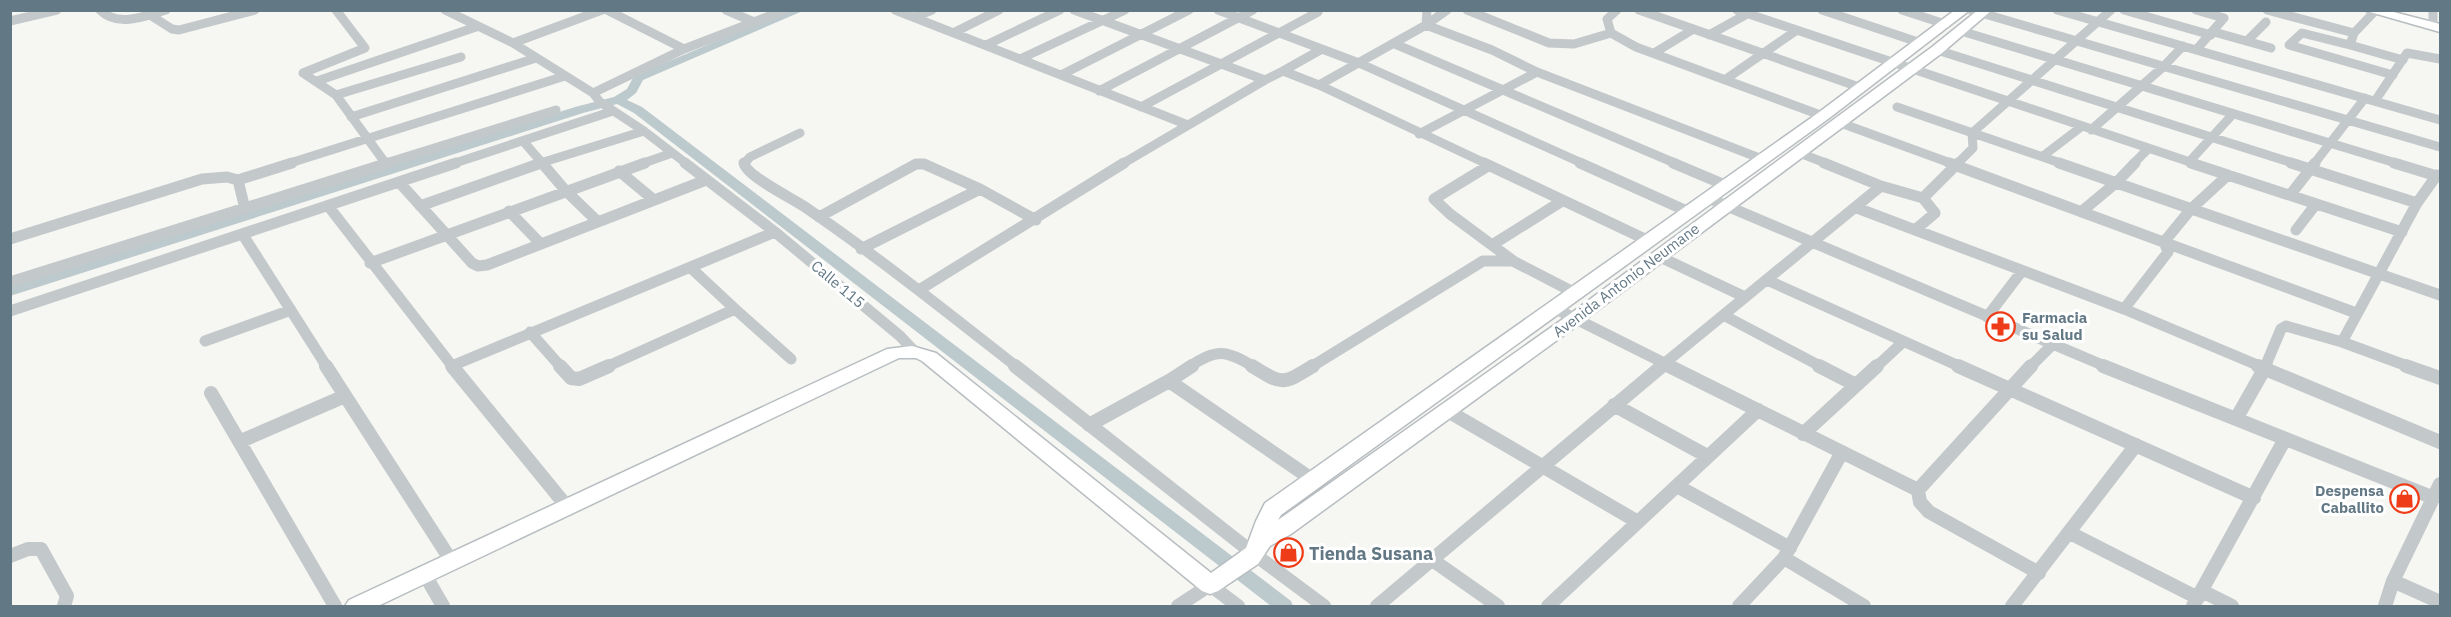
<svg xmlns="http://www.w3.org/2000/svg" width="2451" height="617" font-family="'IBM Plex Sans',sans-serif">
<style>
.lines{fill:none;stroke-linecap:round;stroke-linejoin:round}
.canal{fill:#bcc9cd;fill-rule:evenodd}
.secondary-casing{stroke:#b7bdc1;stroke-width:3}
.street-far2{stroke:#c3c8ca;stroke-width:9}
.street-far1{stroke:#c3c8ca;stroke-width:11}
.street{stroke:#c3c8ca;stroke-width:14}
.secondary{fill:#fff;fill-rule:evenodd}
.labels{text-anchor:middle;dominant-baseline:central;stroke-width:6;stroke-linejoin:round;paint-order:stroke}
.street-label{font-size:15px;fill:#627885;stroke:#fff}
.poi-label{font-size:15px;font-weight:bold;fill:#627885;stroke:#fff;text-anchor:start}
.near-poi-label{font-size:18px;font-weight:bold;fill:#627885;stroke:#fff;text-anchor:start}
</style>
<rect width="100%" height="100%" fill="#f6f6f2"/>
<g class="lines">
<path class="canal" d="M790 10H805L643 80 636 93 627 100 642 107 1291 601 1293 606H1271L634 113 617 104 583 113 10 296V287L575 107 614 97 627 89 634 76Z"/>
<defs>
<path id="secondary" d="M1955 10H1970L1828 119 1281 515 1278 520 1570 314 1932 47 1978 10H1992L1942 53 1582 322 1291 534 1270 546 1258 564 1218 591 1210 594 1202 591 922 361 916 358H899L378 606H345L349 600 887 349 912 346 936 353 1211 573 1246 548 1256 521 1265 503 1818 113Z
M2363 10H2386L2440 24V32Z"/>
</defs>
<use href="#secondary" class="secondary-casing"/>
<path class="street-far2" d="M100 10C118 28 145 16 166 10
M336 10 365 48 303 73 336 95 386 164
M445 10 513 43 593 93 600 102 644 131 687 164
M607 10 684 49
M726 10 754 22
M895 10 1188 125
M1074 10 1265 80 1283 71 1319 85 1426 25 1427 10
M1218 10 1359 63 1584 164
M1467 10 1549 43 1574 44 1611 33
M1617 10 1607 19 1611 33 1636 47 1823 116
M1639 10 1859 87
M1737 10 2196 164
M1822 10 1921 43
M1902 10 1945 24
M1971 10 2440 147
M2057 10 2440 120
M2124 10 2211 35
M2196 10 2224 18 2196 50
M2267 10 2354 33
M2376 10 2354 33 2350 45 2403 60
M2433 10V21
M150 15 172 29 179 30 255 10
M915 17 932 10
M10 21 57 10
M1426 25 1492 50 1537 72 1762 159
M1426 25 1447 10
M1961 31 2399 164
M955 32 999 10
M2214 32 2271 48
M1709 35 1747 14
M2247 41 2266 22
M513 43 602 10
M1395 44 1677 164
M986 45 1060 10
M2350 45 2302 33 2289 45 2393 75
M1937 50 2296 164
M1654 53 1692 30
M1020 59 1125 10
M1283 71 1322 49
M1061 75 1189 10
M1726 79 1797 30
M317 81 476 27
M1319 85 1487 164
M1099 91 1253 10
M593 93 684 49 785 10
M336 95 461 57
M2375 101 2407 53 2440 59
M1141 107 1318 12
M1897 107 2063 164
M351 117 536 58
M1838 122 1953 164
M2091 130 2163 67 2183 46
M1419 134 1537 72
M523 141 543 164
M1797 152 1828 164
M2043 156 2081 127
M2189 162 2233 114
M287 164 565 76
M383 164 556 110
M452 164 613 111
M537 164 644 131
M641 164 672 153
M744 164 750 157 800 133
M915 164H925
M1122 164 1265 80
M1957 164 1973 148 1972 133 2111 10
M2133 164 2148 149
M2314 164 2365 98"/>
<path class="street-far1" d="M542 163 565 190 597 221
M685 163 775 232 900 336 915 352
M744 163C746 176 792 198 805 207 878 257 947 312 1017 367
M1484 163 1649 241
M1580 163 1689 212
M1673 163 1725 185
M1824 163 1881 186 1923 198
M1949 163 2356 313
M2059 163 2440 295
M2191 163 2402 232
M2291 163 2417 203
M2394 163 2440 177
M1488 166 1434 199 1450 214 1512 260
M619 171 654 200
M238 180 245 209
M399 182 472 263 478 266 487 265 706 180
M2290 195 2315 163
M1708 198 2107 367
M420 206 541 163
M329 207 453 367
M1857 208 2124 309 2262 367
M509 211 540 243
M2081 212 2117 182 2135 163
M819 217 916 164H924L980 189 1036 220
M1915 230 1935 213 1923 198 1958 163
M2296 230 2316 204
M243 235 327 367
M10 239 202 179 227 177 238 180 292 163
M1492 245 1562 201
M861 249 980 189
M1658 256 1745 297
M370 263 645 163
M1767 280 1961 367
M10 282 388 163
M919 290 1124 163
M1554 308 1672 367
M735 309 791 359
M2124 309 2168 252 2164 242 2191 209 2228 175
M10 311 456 163
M1725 316 1822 367
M1987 317 2022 271
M530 332 561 367
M205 341 291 310
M2342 342 2417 203 2437 175
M454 365 775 232
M606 367 735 309 691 268
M1189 367C1217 348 1226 350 1254 367
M1311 367 1483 261H1513L1575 293
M1660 367 1881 186
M1876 367 1903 342
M2030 367 2052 345
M2265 367 2281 329 2286 326 2342 342 2410 367"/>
<path class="street" d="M326 366 452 562
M452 366 568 508
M560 366 571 378 579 379 609 366
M1015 366 1254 554 1324 606
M1252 366C1283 385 1282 385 1313 366
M1669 366 1918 490
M1819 366 1856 385
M1958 366 2254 498
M2031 366 1918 490 1920 502 1929 512 2039 573
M2103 366 2434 498
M2258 366 2440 442
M2406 366 2440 378
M1169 381 1313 480
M211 393 335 606
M1614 405 1707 456
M1446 410 1638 522
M2236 419 2266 366
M1089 425 1169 381 1192 366
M1803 434 1877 366
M241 441 345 396
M1677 486 1790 548
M2070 533 2198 598
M10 556 28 549H41L67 596 64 606
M1784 558 1864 606
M1431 559 1498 606
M425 575 443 606
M2393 581 2440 602
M2202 591 2232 606
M1178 606 1210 585 1238 606
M1377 606 1662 366
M1548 606 1758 410
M1739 606 1784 558 1842 452
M2012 606 2136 445
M2193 606 2285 439
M2385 606 2393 581 2440 484"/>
<use href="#secondary" class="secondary"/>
</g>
<defs>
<symbol id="pharmacy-ring" viewBox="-11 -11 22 22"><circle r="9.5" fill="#fff" stroke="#ef3c18" stroke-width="1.5"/><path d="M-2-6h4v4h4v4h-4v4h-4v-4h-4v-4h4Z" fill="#ef3c18"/></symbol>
<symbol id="shop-ring" viewBox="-11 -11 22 22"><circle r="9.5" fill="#fff" stroke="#ef3c18" stroke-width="1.5"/><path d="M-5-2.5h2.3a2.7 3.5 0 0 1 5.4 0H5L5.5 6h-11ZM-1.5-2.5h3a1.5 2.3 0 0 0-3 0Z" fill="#ef3c18"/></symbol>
</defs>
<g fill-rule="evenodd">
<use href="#pharmacy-ring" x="1984" y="310" width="33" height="33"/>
<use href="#shop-ring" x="2388" y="482" width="33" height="33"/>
<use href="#shop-ring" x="1272" y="536" width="33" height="33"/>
</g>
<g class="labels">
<g class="street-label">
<text transform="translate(1626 280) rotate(-37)">Avenida Antonio Neumane</text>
<text transform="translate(838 284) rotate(40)">Calle 115</text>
</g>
<g class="poi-label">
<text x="2022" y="317">Farmacia<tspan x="2022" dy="17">su Salud</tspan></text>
<text x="2384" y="490" text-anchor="end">Despensa<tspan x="2384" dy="17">Caballito</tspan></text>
</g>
<g class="near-poi-label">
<text x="1309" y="553">Tienda Susana</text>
</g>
</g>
<rect width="2451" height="617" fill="none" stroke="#627885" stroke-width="24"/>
</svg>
